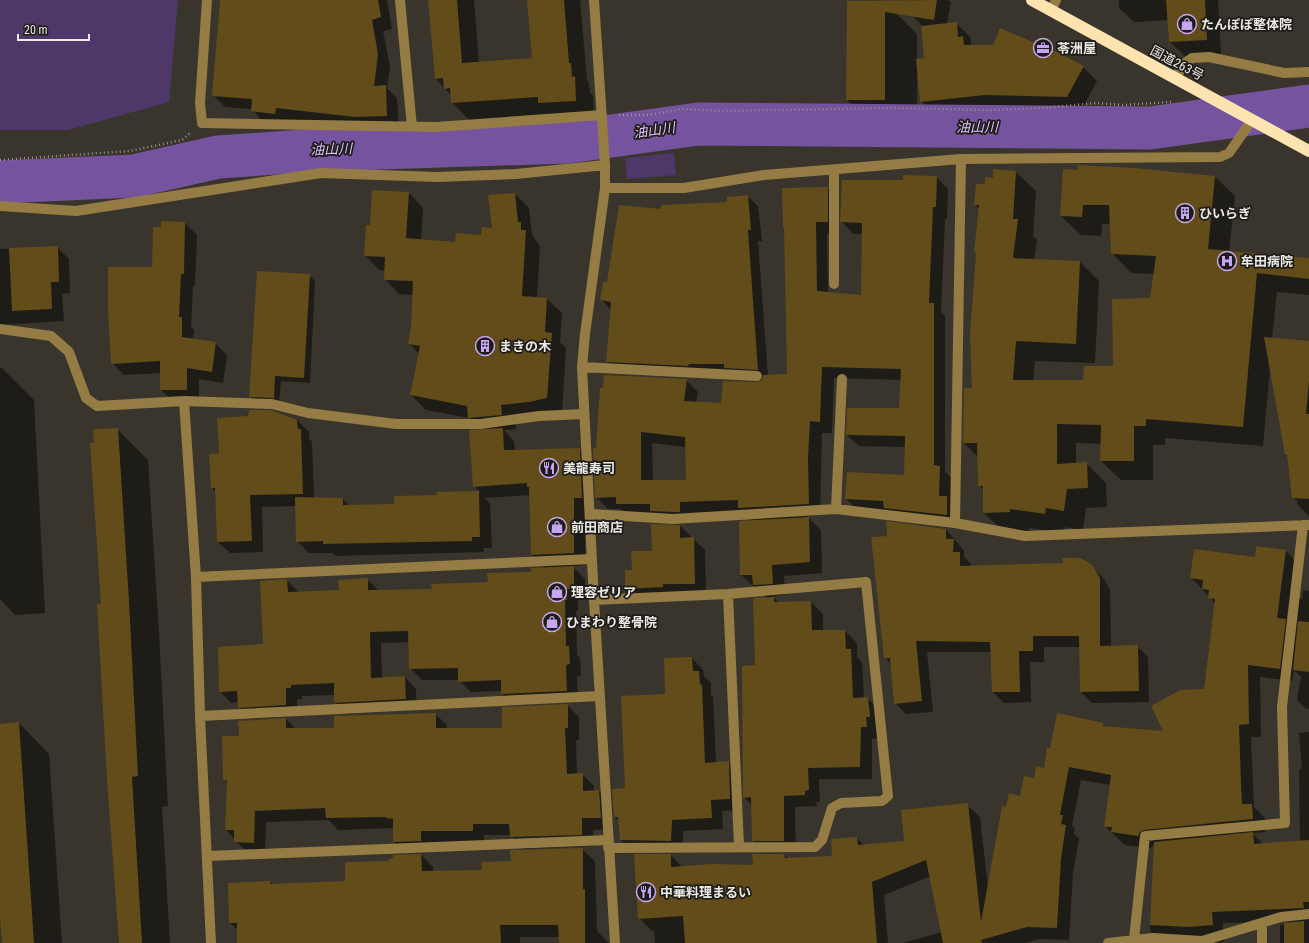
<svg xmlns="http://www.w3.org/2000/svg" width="1309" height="943" font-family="'Roboto Condensed','Noto Sans JP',sans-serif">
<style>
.green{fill:#4e3769}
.shadow{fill:#0007;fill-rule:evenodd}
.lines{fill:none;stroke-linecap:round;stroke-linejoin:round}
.river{stroke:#76539e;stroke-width:43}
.building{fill:#614c1a;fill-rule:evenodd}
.path{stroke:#98958e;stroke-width:2.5;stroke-dasharray:1 3;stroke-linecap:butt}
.minor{stroke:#957c44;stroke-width:10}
.highway{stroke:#fce3b0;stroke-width:12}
.labels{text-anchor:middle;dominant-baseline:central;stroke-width:3.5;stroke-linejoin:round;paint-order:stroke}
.poi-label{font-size:13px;font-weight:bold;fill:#eceae4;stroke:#1e1c18;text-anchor:start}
.street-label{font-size:13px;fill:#eceae4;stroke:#1e1c18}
.water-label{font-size:14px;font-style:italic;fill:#dabffe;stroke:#1e1c18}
</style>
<rect width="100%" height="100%" fill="#39352c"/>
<path class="green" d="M0 0H178L169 102 68 130H0Z
M674 153 676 175 627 179 625 158Z"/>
<path class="shadow" d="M220 0H387L392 29 383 31 390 66 387 88 397 98 399 127 264 123 252 109 225 107 213 95Z
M429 0H474L479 63 533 59 528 0H580L587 80 589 83 590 93 593 96 594 119 470 121 452 102 451 95 436 79Z
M912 0H948L951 2 947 24 956 23 971 38V45L1083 67 1097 81 1081 111 1000 109 935 115 921 101 918 73 917 74V132H879L847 100 885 2 917 34V59H925L923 27 913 16Z
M1119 0H1218L1221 54 1185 56 1170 42 1169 20 1134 22 1119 8Z
M1134 169 1215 177 1235 196 1229 252 1309 259V295L1277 292 1272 339 1309 342V516L1297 504V501L1293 497 1289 457 1286 455 1270 369 1263 446 1165 438V445H1153V480H1121L1101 461 1102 444 1076 443V464H1087L1106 483 1107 507 1086 508 1083 530 1065 527 1064 533 1029 528 1030 532H1004L984 513V490L979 485 978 457 964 443 973 389 980 209 975 205 986 186 994 179V170L1016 172 1036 191 1033 236 1037 240 1034 260 1080 262 1099 281 1095 363 1035 361 1033 381H1084L1114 367 1151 299 1155 274 1131 273 1112 253 1111 224H1102L1101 236 1081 235 1061 216Z
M936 177 948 189 947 219 945 218 941 312 945 316V472L952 478 958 527 858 510 846 499 905 476 906 447 859 446 847 435 900 409 901 380 834 378 832 433H822L820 515 807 516 821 530 822 573 784 576 785 595 772 596 779 603 811 602 823 614V631H845L857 643V657L862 662 864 698H867L879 709 878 738 872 739V779H819L820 802H816L817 806 795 807 796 852H765L753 840 752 805 744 797 756 666 767 598 741 575 753 522 742 511 692 513 691 523 663 522 629 516 622 509H608L596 497 597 449 686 380 698 392 696 403 722 404 764 380 617 372 607 361 611 310 602 300 608 283 662 210 728 203 747 196 758 206 762 241H758L768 376 788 375 785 229 827 188 839 200V234L827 233 828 293 862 296 863 234H853L842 222 843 181H904ZM652 443 686 447 687 481H653Z
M409 193 423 208 421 240 456 244 482 236 493 229 515 194 529 208 532 235 540 246 537 298 547 299 562 313 560 342 566 348 562 412 515 419 516 429 504 430 514 441 515 450 579 449 591 461 585 510V565L572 566 585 579V600H578V611H576L577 655 580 658 581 676H577L578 702 514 705 502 694V691L471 692 459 680H422L410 668 409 642 381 643 382 678 405 677 416 689 417 710 346 714 335 702V695L302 696V699H297V716L250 719 239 707V702L231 703 220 691 264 645 287 580 298 592 340 591 367 579 379 591 433 590 489 583 545 569 532 555 530 495 485 498 490 504 492 548H483L484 552 336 556 333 553H309L297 541V506L262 507 263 552 230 553 218 542 216 493 212 488 220 454 297 420 309 432V438L312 442 314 498 343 499 350 506 395 505 438 496 437 493 480 492 474 486 483 430 470 418 426 410 411 395 419 354 409 343 412 327 413 295 399 294 385 279V270H379L365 255 371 226Z
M185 223 197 235 195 286H193L191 327 194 330 193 340 215 343 227 355 223 383 199 379V401H173L161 390V373L124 375 112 363 153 268 162 228Z
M57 247 69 259 70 293 62 294 64 321 0 325V249Z
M309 275 315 281 310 383 281 381 279 403 256 402 250 396Z
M0 368H2L34 400 45 613 15 615 0 599Z
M117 429 148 460 159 632 168 806 162 807 170 943H120L102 605Z
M680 526 705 550 706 595 638 600 626 588 633 571Z
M946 529 964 551V557L971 564V567H1093L1104 579 1110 590 1111 646H1137L1148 657 1149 702 1092 703 1081 692 1080 647H1044V662H1030L1031 702 1004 703 993 692 992 652H927L933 712 906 714 895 703 891 664 885 657Z
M1286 551 1298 564 1294 593 1302 600 1303 590 1309 591V709L1305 708 1297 700 1301 677 1294 670 1292 681 1260 677 1261 737H1251L1254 807 1265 818V832L1252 833 1263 844 1300 842 1299 769H1302L1299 733 1309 732V943H1280V925L1294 922 1223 923 1224 942 1162 943 1150 931 1155 843 1151 848 1125 845 1105 826 1111 785 1081 780 1072 826 1075 829 1074 834 1079 838 1073 873 1069 940 1040 939 1026 943H903L942 932 931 876 884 895 888 943H655L654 931H652L639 918 671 855 682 867 754 866 784 855 789 859 833 857 857 838 864 845 905 842 967 805 980 817 988 887 1007 808 1021 797 1044 769 1103 724 1107 727 1164 732 1205 690 1216 604 1191 577 1256 558Z
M692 658 703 670 704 676 711 683V695L713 697 716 763 728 762 740 773 742 810 722 811 723 829 683 831V852L632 851 620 839 619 821 615 817 666 695Z
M567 705 579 717V740H576L577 774H582L594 786V791H599L610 802 612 829 593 830 594 846 522 849 511 835H484V842H432V852L406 853 394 842V828L338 830 329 820 266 822 265 854 247 853 226 830 228 782 224 779 240 737 286 719 296 729H335V717L435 714 447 725V729H503Z
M19 723 49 754 62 943H3L0 897V725Z
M582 849 595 861 597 931 609 943H560V937H520V943H238V930L230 923 270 882 273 885 346 881 390 862 421 855 433 867V872L483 871 512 862Z"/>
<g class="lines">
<path class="river" d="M0 182 134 176 218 157 318 150 568 142 698 124 1150 128 1309 106"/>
</g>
<path class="building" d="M220 0H378L381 17 372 20 378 54 374 86 386 85 387 116 355 117 276 108 275 114 251 111 252 99 212 96Z
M428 0H457L462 63 532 58 527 0H564L569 63H571L572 77 575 76 576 101 538 103V97L451 103 450 88 444 89 443 78 435 79Z
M937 0 934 20 885 12V100H846L847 1Z
M1166 0H1205L1207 40 1169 42Z
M957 22 958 37 963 36 964 45H993L1000 28 1035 43 1034 40 1084 66 1067 97 985 95 920 102 916 59 924 58 921 26Z
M1078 165 1134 168 1215 176 1208 249 1309 258V279L1257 273 1243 427 1146 419V426H1134V461H1100L1101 425 1057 424V464L1087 462 1088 488 1067 489 1064 511 1046 508 1045 514 1010 509V512L983 513V486H978L977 443H963L964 388H972L970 335 976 253 974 252 979 205H974L976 184H985V177L993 178V169L1016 171 1013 219H1018L1013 258 1080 261 1076 344 1016 341 1013 380H1083L1084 366H1113L1112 299 1150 298 1156 256 1111 254 1109 205H1083L1082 217 1060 216 1063 169 1078 170Z
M903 175 937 176 936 207H933L929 303H934V465L940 466 939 496H947V515L884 508 883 501 845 499 847 472 904 475 905 436 846 435 847 408H899L901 369 822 367 820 422 810 421 808 458 809 504 738 508V500L680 502V512H673L650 511V504H616V497L595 498 593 448H596L600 388H603L604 375 687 379 684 401 721 403 723 381 757 382 762 380 763 375 787 374 784 228H783L782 188 828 187V222H816L817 291 861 295 862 223 840 222 842 180H903ZM641 432 685 437 686 480H641Z
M372 190 409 192 406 238 455 242 456 233 481 235 482 227 492 228 488 195 515 193 518 222H521V230H526L522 296 547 298 545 332 552 333 547 398 529 402 501 405 502 415 468 418 467 406 410 395 420 346 408 344 411 327 413 281 384 280 385 257 364 256 366 225H370Z
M748 195 751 230H748L758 370 724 368V364H689L688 366 606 362 611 302 600 300 603 282H607L619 205 661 209V205L727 202V197Z
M161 221 185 222 184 274H181L179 317H182V337L216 342 212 372 187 368V390H160V361L111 364 108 311V267H152L153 227H161Z
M58 246 59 282H51L52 309 12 311 9 248Z
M257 271 310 274 304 378 275 376 274 398 249 397Z
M1264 337 1309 341V381L1306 414H1309V499L1292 498 1287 455H1285Z
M249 410H271L297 420 298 429H301L303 494 250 495 252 541 217 542 215 488H211L209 454 219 453 217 418 248 416Z
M118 428 129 601 138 776 132 777 142 943H119L107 780 97 604H101L90 443H94L93 429Z
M503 428 504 450 580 448 582 498H574V553L531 555 529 487H527V483L473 487 469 430Z
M479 491 480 537H472V541L323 544V541L296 542 295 497 343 498V505L394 504V496L437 495 436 492Z
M809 517 810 562 772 565 773 584 753 585 752 575H740L739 521Z
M886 521 946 529V539H954L953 552H960V566L1063 563 1062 558H1079L1086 561 1093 566 1100 578V646L1138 645 1139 691 1080 692 1079 636H1033V651H1019L1020 692H992L990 642 916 641 922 701 894 704 890 658H884L871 537 887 536Z
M651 524 680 525V538L694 537 695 584H663V587L625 589V570H632L631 551H652Z
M1256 546 1286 550 1277 618 1286 619 1280 669 1248 665 1249 724 1239 725 1241 783 1242 804H1252L1253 819 1144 830 1140 832 1138 836 1111 832 1112 827H1104L1111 775 1069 767 1060 815H1063L1061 824 1066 825 1061 859 1057 928 1027 927 981 940 982 943H943L926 860 872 882 877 943H685L683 916 638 919 634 854H671V867L712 864 753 865 752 854H784L785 858 832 856 831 839 857 837 858 845 904 841 901 810 968 803 981 922 1002 806 1006 807 1009 793 1020 796 1024 776 1034 778 1036 766 1044 768 1047 748H1050L1057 713 1104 723 1103 726 1163 731 1151 706 1180 690 1204 689 1215 599 1208 598 1209 590 1202 589 1203 580 1190 578 1194 549 1255 557Z
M574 566V589H567V600H565L566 646H569L570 664 566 665 567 691 501 694V680L458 682V668L409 669 408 631 370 632 371 678 405 676 406 699 334 703V683L291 685V688H286V705L238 708 237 691 219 692 218 647 263 644 260 581 287 579 288 592 339 590 338 580 368 578V590L432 589 431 584 488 582 487 573 531 572V568Z
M774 597V602L811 601 812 630H845L846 649H851L853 698 868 697 870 717H866L867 727H861L860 767 808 768 809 790 805 791V795L784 796V841H752L751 797 743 798 742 666 755 665 753 598Z
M1298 621 1309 622V672L1293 670Z
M692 657 693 671H699L700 685 702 684 705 763 729 761 730 799 711 800 712 818 672 820 671 841 620 840 618 817H614L612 789 625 788 621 696 665 694 664 658Z
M568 704V728H565L567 774 583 773V791L599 790 601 818H582V835L510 837 509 824H473V831H421V841L393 842V819L386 818V817L326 818 325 808 255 811 254 843 234 842V830H225L227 780H223L222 736H239L238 721 286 718V728H334V716L436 713V728H502V707Z
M19 722 34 943H2L0 918V724Z
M1253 832 1254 844 1309 840V902H1303L1304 908 1212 912 1213 925 1188 927 1150 925 1154 842Z
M583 848V889H585V943H559L558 925H500L501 943H237V923H229L228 883 270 881V884L345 881V862L389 861 388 859 393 858V855L421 854 422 871 482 870 481 862 511 861 510 850Z
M1304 921V943H1284V923Z"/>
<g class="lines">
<path class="path" d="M619 115H648L683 109 721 111 896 108 990 110 1042 108 1097 103 1123 105 1172 102
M0 160 130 151 182 140 190 133"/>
<path class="minor" d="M207 0 200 103 202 123 436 127 602 115
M400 0 412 127
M594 0 605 165V188L585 334 582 367 594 600 615 943
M1051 11 1056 0
M1175 78 1185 63 1192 58 1209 57 1284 73 1309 72
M605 188H684L764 175 961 159 1220 157 1229 153 1252 120
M0 206 76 211 321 173 437 177 516 174 605 165
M834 284V170
M0 329 51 336 69 352 86 398 97 406 184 401 272 404 308 413 396 424H481L539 416 584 414
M582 367 757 376
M184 401 196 577 200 716 211 943
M836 509 842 379
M591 514 673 519 836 509 955 523 1025 536 1309 525
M955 523 961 159
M196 577 592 559
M728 594 739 846
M594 600 728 594 866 582 888 796 882 801 841 803 832 808 822 840 815 847 608 848
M200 716 600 696
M208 856 608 840
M1262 923V943
M1134 939 1145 836 1285 823 1282 707 1303 525
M1108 943 1153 938 1202 941 1281 917 1309 914"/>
<path class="highway" d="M1032 0 1309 151"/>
</g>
<defs>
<symbol id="shop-ring" viewBox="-11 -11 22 22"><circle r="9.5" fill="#1e1c18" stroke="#c6a6f0" stroke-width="1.5"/><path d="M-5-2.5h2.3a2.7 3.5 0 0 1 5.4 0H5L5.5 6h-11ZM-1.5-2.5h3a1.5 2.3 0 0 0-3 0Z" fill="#c6a6f0"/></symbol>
<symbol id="office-ring" viewBox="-11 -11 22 22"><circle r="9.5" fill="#1e1c18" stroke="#c6a6f0" stroke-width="1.5"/><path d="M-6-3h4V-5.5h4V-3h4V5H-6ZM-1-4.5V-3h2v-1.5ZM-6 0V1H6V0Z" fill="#c6a6f0"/></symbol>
<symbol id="building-ring" viewBox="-11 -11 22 22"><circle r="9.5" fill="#1e1c18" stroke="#c6a6f0" stroke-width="1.5"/><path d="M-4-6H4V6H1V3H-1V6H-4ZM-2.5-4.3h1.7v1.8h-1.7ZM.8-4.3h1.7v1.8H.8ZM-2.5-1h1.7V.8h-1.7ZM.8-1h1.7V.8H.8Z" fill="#c6a6f0"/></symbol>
<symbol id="hospital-ring" viewBox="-11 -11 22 22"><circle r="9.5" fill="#1e1c18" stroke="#c6a6f0" stroke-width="1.5"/><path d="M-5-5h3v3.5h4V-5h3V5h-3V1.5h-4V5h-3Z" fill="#c6a6f0"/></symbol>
<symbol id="restaurant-ring" viewBox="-11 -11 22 22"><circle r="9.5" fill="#1e1c18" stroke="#c6a6f0" stroke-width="1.5"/><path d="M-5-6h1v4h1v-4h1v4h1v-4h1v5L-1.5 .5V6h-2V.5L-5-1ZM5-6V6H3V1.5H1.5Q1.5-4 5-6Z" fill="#c6a6f0"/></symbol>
</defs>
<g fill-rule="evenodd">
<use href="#shop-ring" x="1176" y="13" width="22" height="22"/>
<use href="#office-ring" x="1032" y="37" width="22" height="22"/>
<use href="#building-ring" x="1174" y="202" width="22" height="22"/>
<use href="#hospital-ring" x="1216" y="250" width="22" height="22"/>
<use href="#building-ring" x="474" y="335" width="22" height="22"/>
<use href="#restaurant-ring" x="538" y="457" width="22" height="22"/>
<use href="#shop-ring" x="546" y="516" width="22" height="22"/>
<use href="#shop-ring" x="546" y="581" width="22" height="22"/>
<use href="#shop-ring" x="541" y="611" width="22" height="22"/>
<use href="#restaurant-ring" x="635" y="881" width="22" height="22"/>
</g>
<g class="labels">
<g class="poi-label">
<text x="1201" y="24">たんぽぽ整体院</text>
<text x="1057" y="48">苓洲屋</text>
<text x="1199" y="213">ひいらぎ</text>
<text x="1241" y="261">牟田病院</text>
<text x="499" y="346">まきの木</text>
<text x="563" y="468">美龍寿司</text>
<text x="571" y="527">前田商店</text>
<text x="571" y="592">理容ゼリア</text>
<text x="566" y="622">ひまわり整骨院</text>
<text x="660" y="892">中華料理まるい</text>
</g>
<g class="street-label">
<text transform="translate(1177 63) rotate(28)">国道263号</text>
</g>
<g class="water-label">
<text x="977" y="127">油山川</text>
<text transform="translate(654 130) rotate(-8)">油山川</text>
<text transform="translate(331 149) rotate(-2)">油山川</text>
</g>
</g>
<path d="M18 34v6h71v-6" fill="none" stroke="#eceae4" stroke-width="2"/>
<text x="24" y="34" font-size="12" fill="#eceae4" stroke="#1e1c18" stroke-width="3" paint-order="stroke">20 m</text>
</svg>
